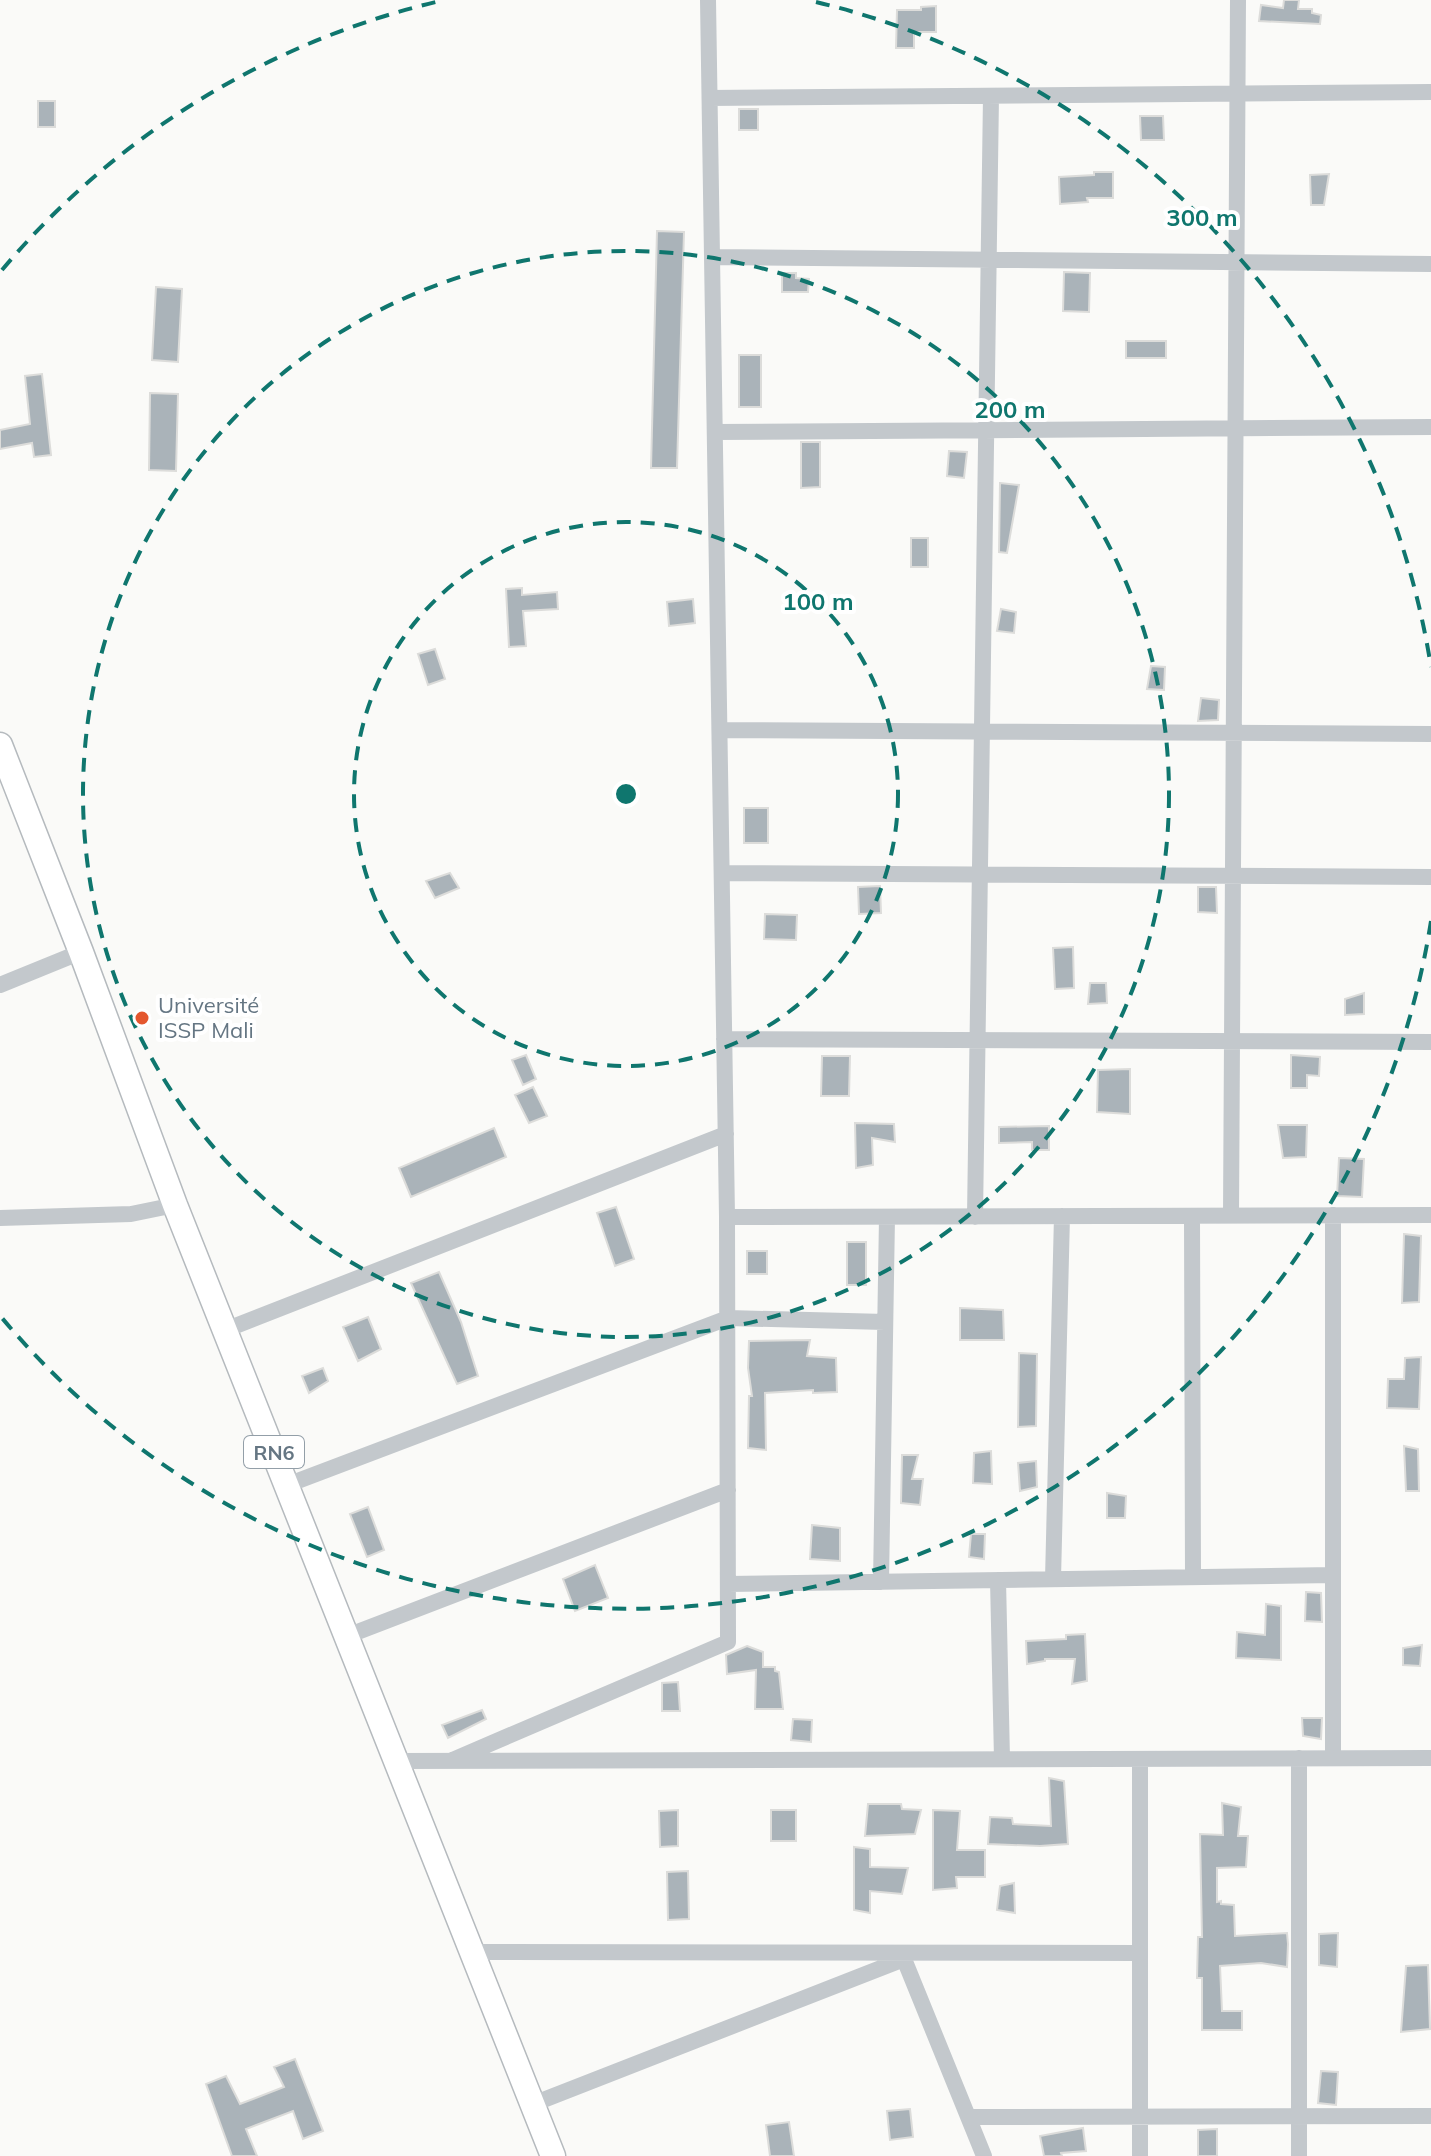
<svg xmlns="http://www.w3.org/2000/svg" width="1431" height="2156" font-family="Mulish,sans-serif">
<style>
.building{fill:#aab3b9;stroke:#dcdcda;stroke-width:2}
.lines{fill:none;stroke-linecap:round;stroke-linejoin:round}
.primary-casing{stroke:#b5babe;stroke-width:27}
.street{stroke:#c3c8cc;stroke-width:16}
.primary{stroke:#fff;stroke-width:24}
.ring{fill:none;stroke:#0f766e;stroke-width:4;stroke-dasharray:14 10}
.poi-dot{fill:#e4572e;stroke:#fff;stroke-width:3}
.labels{text-anchor:middle;dominant-baseline:central;stroke-width:8;stroke-linejoin:round;paint-order:stroke}
.shield{fill:#fff;stroke:#939fa8;stroke-width:2}
.shield-label{font-size:20px;font-weight:bold;fill:#657683}
.poi-label{font-size:22px;fill:#657683;stroke:#fff;text-anchor:start}
.centre{fill:#0f766e;stroke:#fff;stroke-width:4}
.ring-label{font-size:24px;text-anchor:middle;font-weight:bold;fill:#0f766e;stroke:#fff;stroke-width:8;stroke-linejoin:round;paint-order:stroke}
</style>
<rect width="100%" height="100%" fill="#fafaf8"/>
<path class="building" d="M1284 0H1299L1298 9H1312V13L1321 15 1320 24 1259 21 1261 5 1283 8Z
M936 6V32H914V48H896L897 10H921V7Z
M38 101H55V127H38Z
M739 109H758V130H739Z
M1140 116H1163L1164 140H1141Z
M1094 172H1113V198H1087L1088 202 1060 204 1059 177 1094 175Z
M1329 174 1324 205H1311L1310 175Z
M657 231 684 232 677 468H651Z
M1064 272 1090 273 1089 312 1063 311Z
M782 273H796V278L809 279 808 292H782Z
M156 287 182 289 178 362 152 360Z
M1126 341H1166V358H1126Z
M739 355H761V407H739Z
M42 374 51 455 34 457 32 443 0 449V430L30 424 25 376Z
M150 393 178 394 176 471 149 470Z
M801 442H820V487L801 488Z
M949 451 967 452 964 478 947 476Z
M1000 483 1019 485 1007 553 999 552Z
M911 538H928V567H911Z
M522 588V595L557 592 558 609 523 611 526 646 509 647 506 589Z
M693 599 695 623 669 626 667 602Z
M1001 609 1016 612 1014 633 997 631Z
M435 649 445 679 428 685 418 654Z
M1151 666 1165 667 1164 690 1147 689Z
M1201 698 1219 700 1218 720 1198 721Z
M744 808H768V843H744Z
M450 873 459 888 435 898 426 881Z
M880 886 881 913 859 914 858 887Z
M1198 887H1216L1217 913 1198 912Z
M765 914 797 915 796 940 764 939Z
M1073 947 1074 988 1055 989 1053 948Z
M1090 983H1106L1107 1003 1088 1004Z
M1364 993V1014L1345 1015V999Z
M526 1055 536 1079 523 1085 512 1060Z
M1291 1055 1320 1057 1319 1076 1307 1075V1088H1291Z
M822 1056H850L849 1096H821Z
M1130 1069V1114L1097 1112 1098 1070Z
M533 1087 547 1116 529 1123 515 1095Z
M855 1123 894 1124 895 1142 872 1138 873 1165 856 1168Z
M1278 1125H1307L1306 1157 1283 1158Z
M1049 1126V1150H1032V1142L999 1143V1127Z
M494 1128 506 1157 411 1197 399 1168Z
M1339 1158 1364 1159 1362 1197 1337 1196Z
M616 1207 634 1259 615 1266 597 1213Z
M1404 1234 1421 1236 1419 1302 1402 1303Z
M847 1242H866V1285H847Z
M747 1251H767V1274H747Z
M439 1272 461 1322 478 1376 457 1384 411 1283Z
M960 1308 1003 1310 1004 1340H960Z
M368 1317 381 1349 358 1361 343 1327Z
M810 1340 807 1356 836 1358 837 1392 813 1393V1390L765 1393 766 1450 748 1448 749 1396H752L748 1368 749 1341Z
M1019 1353 1037 1354 1036 1426 1018 1427Z
M1421 1357 1419 1409 1387 1408 1388 1379H1404L1405 1358Z
M323 1368 328 1381 309 1393 302 1376Z
M1404 1446 1418 1449 1419 1491H1406Z
M991 1451 992 1484 973 1483 974 1453Z
M902 1455H918L912 1479H923L920 1505 901 1503Z
M1036 1461 1037 1487 1020 1491 1018 1463Z
M1107 1493 1126 1496 1125 1518H1107Z
M368 1507 384 1550 367 1557 350 1514Z
M812 1525 840 1528V1561L810 1559Z
M971 1534H985L984 1559 969 1557Z
M595 1565 608 1598 575 1611 563 1579Z
M1306 1592 1321 1593 1322 1622 1305 1621Z
M1266 1604 1281 1606V1660L1236 1658 1237 1632 1265 1635Z
M1085 1634 1087 1681 1072 1684 1075 1659H1045V1661L1027 1664 1026 1641 1066 1639V1635Z
M1422 1645 1420 1666 1403 1665V1648Z
M747 1646 763 1652V1667H775V1671L779 1672 783 1709H755L756 1670 727 1674 726 1655Z
M678 1682 680 1711H662V1683Z
M482 1710 486 1719 448 1738 442 1725Z
M1302 1718H1322L1321 1739 1303 1736Z
M793 1719 812 1720 811 1742 791 1740Z
M1049 1778 1064 1781 1068 1844 1040 1846 988 1844 990 1817 1012 1818 1013 1824 1051 1826Z
M1222 1803 1241 1807 1238 1836H1248L1246 1867 1217 1868V1902L1221 1901V1904L1234 1905 1235 1936 1287 1933 1288 1944 1287 1967 1261 1963 1220 1966 1222 2011H1242V2030H1202V1978H1197L1198 1937H1202L1200 1834 1223 1835Z
M868 1804H901L902 1809 921 1810 915 1834 865 1836Z
M678 1810V1846L660 1847 659 1811Z
M771 1810H796V1841H771Z
M933 1810 960 1811 957 1850H985V1877H956L957 1888 933 1890Z
M854 1847 870 1849V1867L908 1868 902 1894 870 1891V1913L854 1910Z
M688 1871 689 1919 668 1920 667 1872Z
M1014 1883 1015 1913 997 1910 1000 1886Z
M1338 1933 1337 1967 1319 1965V1934Z
M1428 1965 1430 2029 1401 2032 1406 1966Z
M295 2059 323 2131 303 2139 293 2111 246 2129 257 2156H232L206 2084 226 2076 240 2104 284 2087 274 2067Z
M1321 2071 1338 2072 1336 2105 1318 2103Z
M910 2109 913 2137 890 2140 887 2111Z
M789 2122 794 2156H770L766 2125Z
M1083 2128 1086 2151 1061 2153 1062 2156H1044L1040 2136Z
M1217 2129V2156H1198V2130Z"/>
<g class="lines">
<defs>
<path id="primary" d="M0 745 81 952 175 1205 553 2156"/>
</defs>
<use href="#primary" class="primary-casing"/>
<path class="street" d="M710 98 1431 92
M712 257 1431 264
M715 432 1431 427
M720 730 1431 734
M722 873 1431 877
M0 985 81 952
M724 1039 1431 1042
M1231 1215 1238 0
M1333 1215V1758
M1192 1216 1193 1577
M727 1217 1431 1215
M975 1217 991 96
M0 1218 131 1214 175 1205
M225 1330 726 1134
M287 1485 728 1318 885 1322
M1053 1579 1062 1216
M998 1580 1002 1759
M881 1582 887 1217
M728 1584 1333 1575
M347 1636 728 1490
M1140 1759V2156
M397 1761 1431 1758
M450 1761 728 1642 727 1217 708 0
M473 1952 1140 1953
M533 2104 904 1959 984 2156
M969 2117 1431 2116
M1299 2156V1758"/>
<use href="#primary" class="primary"/>
</g>
<g class="ring">
<circle cx="626" cy="794" r="272"/>
<circle cx="626" cy="794" r="543"/>
<path d="M1431 921A815 815 0 0 1 2 1318M2 270A815 815 0 0 1 436 2M816 2A815 815 0 0 1 1431 667"/>
</g>
<circle class="poi-dot" cx="142" cy="1018" r="8"/>
<g class="labels">
<rect class="shield" x="244" y="1436" width="60" height="32" rx="6"/>
<g class="shield-label">
<text x="274" y="1452">RN6</text>
</g>
<g class="poi-label">
<text x="158" y="1005">Université<tspan x="158" dy="25">ISSP Mali</tspan></text>
</g>
</g>
<circle cx="626" cy="794" r="12" class="centre"/>
<g class="ring-label">
<text x="1202" y="226">300 m</text>
<text x="1010" y="418">200 m</text>
<text x="818" y="610">100 m</text>
</g>
</svg>
